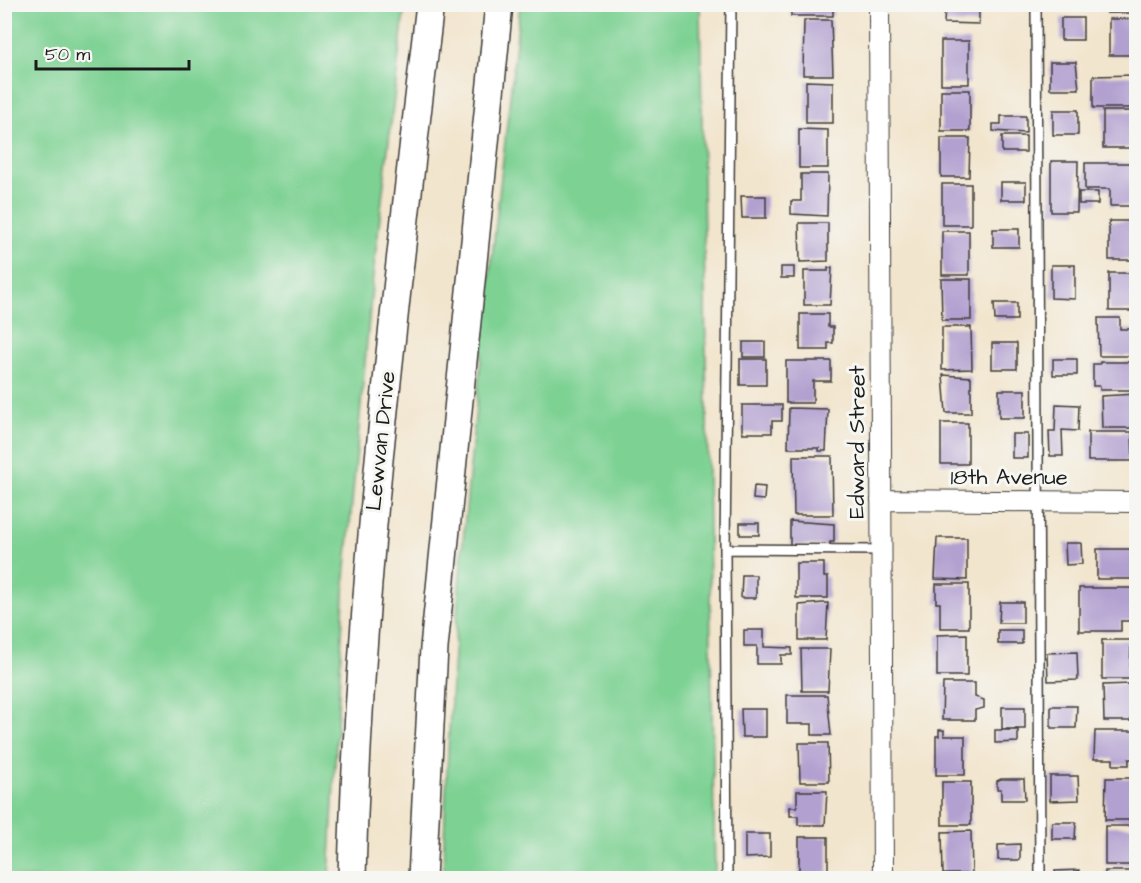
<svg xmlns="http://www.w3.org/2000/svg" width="1141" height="883" font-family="'Architects Daughter',sans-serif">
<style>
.green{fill:#7dd193;stroke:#4c7658;stroke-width:1.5}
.building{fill:#b2a0d0}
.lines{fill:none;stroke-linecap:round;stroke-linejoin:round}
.service-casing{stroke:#3c3a37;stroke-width:12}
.minor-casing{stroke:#3c3a37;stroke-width:22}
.secondary-casing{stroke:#3c3a37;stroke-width:30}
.service{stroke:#fff;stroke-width:9}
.minor{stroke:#fff;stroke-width:20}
.secondary{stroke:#fff;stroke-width:27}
.labels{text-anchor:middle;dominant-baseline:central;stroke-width:6;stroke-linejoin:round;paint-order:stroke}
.street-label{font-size:22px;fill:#1c1c1c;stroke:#f6f6f2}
</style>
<rect width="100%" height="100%" fill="#f6f6f2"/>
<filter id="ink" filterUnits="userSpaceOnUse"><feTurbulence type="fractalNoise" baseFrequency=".0167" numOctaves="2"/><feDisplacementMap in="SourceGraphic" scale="12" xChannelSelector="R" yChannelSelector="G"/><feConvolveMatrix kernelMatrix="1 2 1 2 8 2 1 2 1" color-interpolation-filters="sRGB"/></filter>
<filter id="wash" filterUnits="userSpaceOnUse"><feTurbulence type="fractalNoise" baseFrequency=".008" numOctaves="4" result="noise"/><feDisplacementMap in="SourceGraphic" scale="24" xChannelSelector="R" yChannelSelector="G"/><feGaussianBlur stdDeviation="1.35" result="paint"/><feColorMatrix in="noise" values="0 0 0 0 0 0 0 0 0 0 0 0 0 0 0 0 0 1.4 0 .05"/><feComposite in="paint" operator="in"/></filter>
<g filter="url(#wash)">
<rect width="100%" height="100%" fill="#f2e5cd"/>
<path class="green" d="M5 4 405 5 373 276 345 578 329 878H5Z
M520 5H700L715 878H443C450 586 489 295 520 5Z"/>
<g id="blocks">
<path class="building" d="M791 4H833V16H791Z
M940 4H979V24L944 23 945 8H940Z
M1107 4H1135V13H1107Z
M1061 18H1083V40H1061Z
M1109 19H1136V55H1109Z
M804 20H831L833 75H803Z
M941 41H969V84H941Z
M1050 62H1076L1079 89H1050Z
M1136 75V108H1093V76Z
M806 81 833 82V123H806Z
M941 90H970V131H941Z
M1053 110H1078V135H1053Z
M1103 111H1136V148H1103Z
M1001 116H1026V133L993 131V124H1001Z
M799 129 828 130V168H799Z
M1002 136H1026V152H1002Z
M941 138H970L969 177H941Z
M1051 161H1078L1077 212H1051Z
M1085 163H1136V206H1110V189H1085Z
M801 174H828L827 216 791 214V201H801Z
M1001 182H1026V200H1001Z
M942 184H971V225H942Z
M1079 192H1098V204H1079Z
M741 196H766V218H742Z
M1109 221H1136V260H1109Z
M799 223H828V261L800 262Z
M993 229H1019V247H993Z
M942 231H969V275H942Z
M1051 265H1075V299L1051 298Z
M781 267H794V278H781Z
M828 268H832L830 305H804V271H828Z
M1109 273H1136V311H1109Z
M941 279H971V320H942Z
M994 303H1017V320H995Z
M800 314H828V327H833V343H828V350H800Z
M1098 318H1120V329H1136V356H1099Z
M942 327H971L972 369 942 370Z
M743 342H765V357H743Z
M992 343H1017V369H992Z
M740 359H766V385H740Z
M1053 359H1077V375H1053Z
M786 361H831V381H813V403H786Z
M1100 362H1136V390H1100V386H1093V364H1100Z
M943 375 971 377V413H946Z
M999 390H1025V418H999Z
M1136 394V418H1133V428H1102L1101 396Z
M1056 404 1079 405 1078 431 1062 430 1063 456H1050L1049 431H1055Z
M742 405H782V421H772V433H742Z
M789 408 828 409 826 451H819V448H788Z
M941 423H968V464H941Z
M1088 432H1132L1133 461H1088Z
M1012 434H1028V458H1012Z
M793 456H832L833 515H794Z
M754 486 765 487 764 500 753 499Z
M790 521 834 524V542H830V546L790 545Z
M740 523H759V535H740Z
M937 538H967V580L935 579Z
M1065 543H1081L1082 564 1066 565Z
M1097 549H1136V579H1097Z
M796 563H824V577H828V598H796Z
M742 575H756V598H741Z
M936 584H969V628H940V603H936Z
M1134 585H1136V614H1133V621H1121V631H1079V588H1134Z
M1000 602H1023V623H999Z
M823 603H828L826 640H799V605Z
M744 630H764V647L792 648V655H781V664H757V646H744Z
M998 630H1022V644H998Z
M967 634V676H937V635Z
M1102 640H1131L1130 679H1102Z
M801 649H830L828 691H802Z
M1077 652 1078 680 1048 681 1047 653Z
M943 683H975V697L984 700V708L975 710V720H942Z
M1131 684V721H1104L1103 685Z
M787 695H827L831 735H812V724H787Z
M1051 706H1077L1076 728H1051Z
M1002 707H1025V729H1002Z
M741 709H766V737H742Z
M939 730H944V736H965V775H936V736H939Z
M995 730H1018V742L995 743Z
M1095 731H1134V759H1129V765H1113V759H1094Z
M799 743H828L829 782H800Z
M1050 776H1078L1079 800 1050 801Z
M1106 778H1135V820H1105Z
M1001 779H1024L1025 800H1001V789H997V781Z
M942 782H971V825H942Z
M797 791H827L825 825H798V816H790V807H797Z
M1052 822H1076L1075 839H1052Z
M1105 826H1134V865H1105Z
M971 831 972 874H943L942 832Z
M745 834H770V857L745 858Z
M799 837H828V876H799Z
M1020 844V860H998V845Z
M1079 870V878H1056L1055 871Z
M1105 871H1135V878H1105Z"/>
</g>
</g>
<g filter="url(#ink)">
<use href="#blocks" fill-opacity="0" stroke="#3c3a37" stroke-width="1.5"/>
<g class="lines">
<defs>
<path id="service" d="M1036 4 1040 878
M725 549 881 550
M727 878 725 549 731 4"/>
<path id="minor" d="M879 4 883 878
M881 500 1136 502"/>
<path id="secondary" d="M352 878C359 586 396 295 430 4
M422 878 434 648 499 4"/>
</defs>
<use href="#service" class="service-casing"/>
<use href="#minor" class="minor-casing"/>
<use href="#secondary" class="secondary-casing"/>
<use href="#service" class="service"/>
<use href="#minor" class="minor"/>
<use href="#secondary" class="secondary"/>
</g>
</g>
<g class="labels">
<g class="street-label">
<text transform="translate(381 441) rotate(-84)">Lewvan Drive</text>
<text transform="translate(857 442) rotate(-90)">Edward Street</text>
<text x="1009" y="477">18th Avenue</text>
</g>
</g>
<rect width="1141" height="883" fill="none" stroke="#f6f6f2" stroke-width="24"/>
<path d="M36 60v9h153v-9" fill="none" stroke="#1c1c1c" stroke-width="3"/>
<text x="45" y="60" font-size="18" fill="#1c1c1c" stroke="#f6f6f2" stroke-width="4.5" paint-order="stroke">50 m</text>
</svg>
